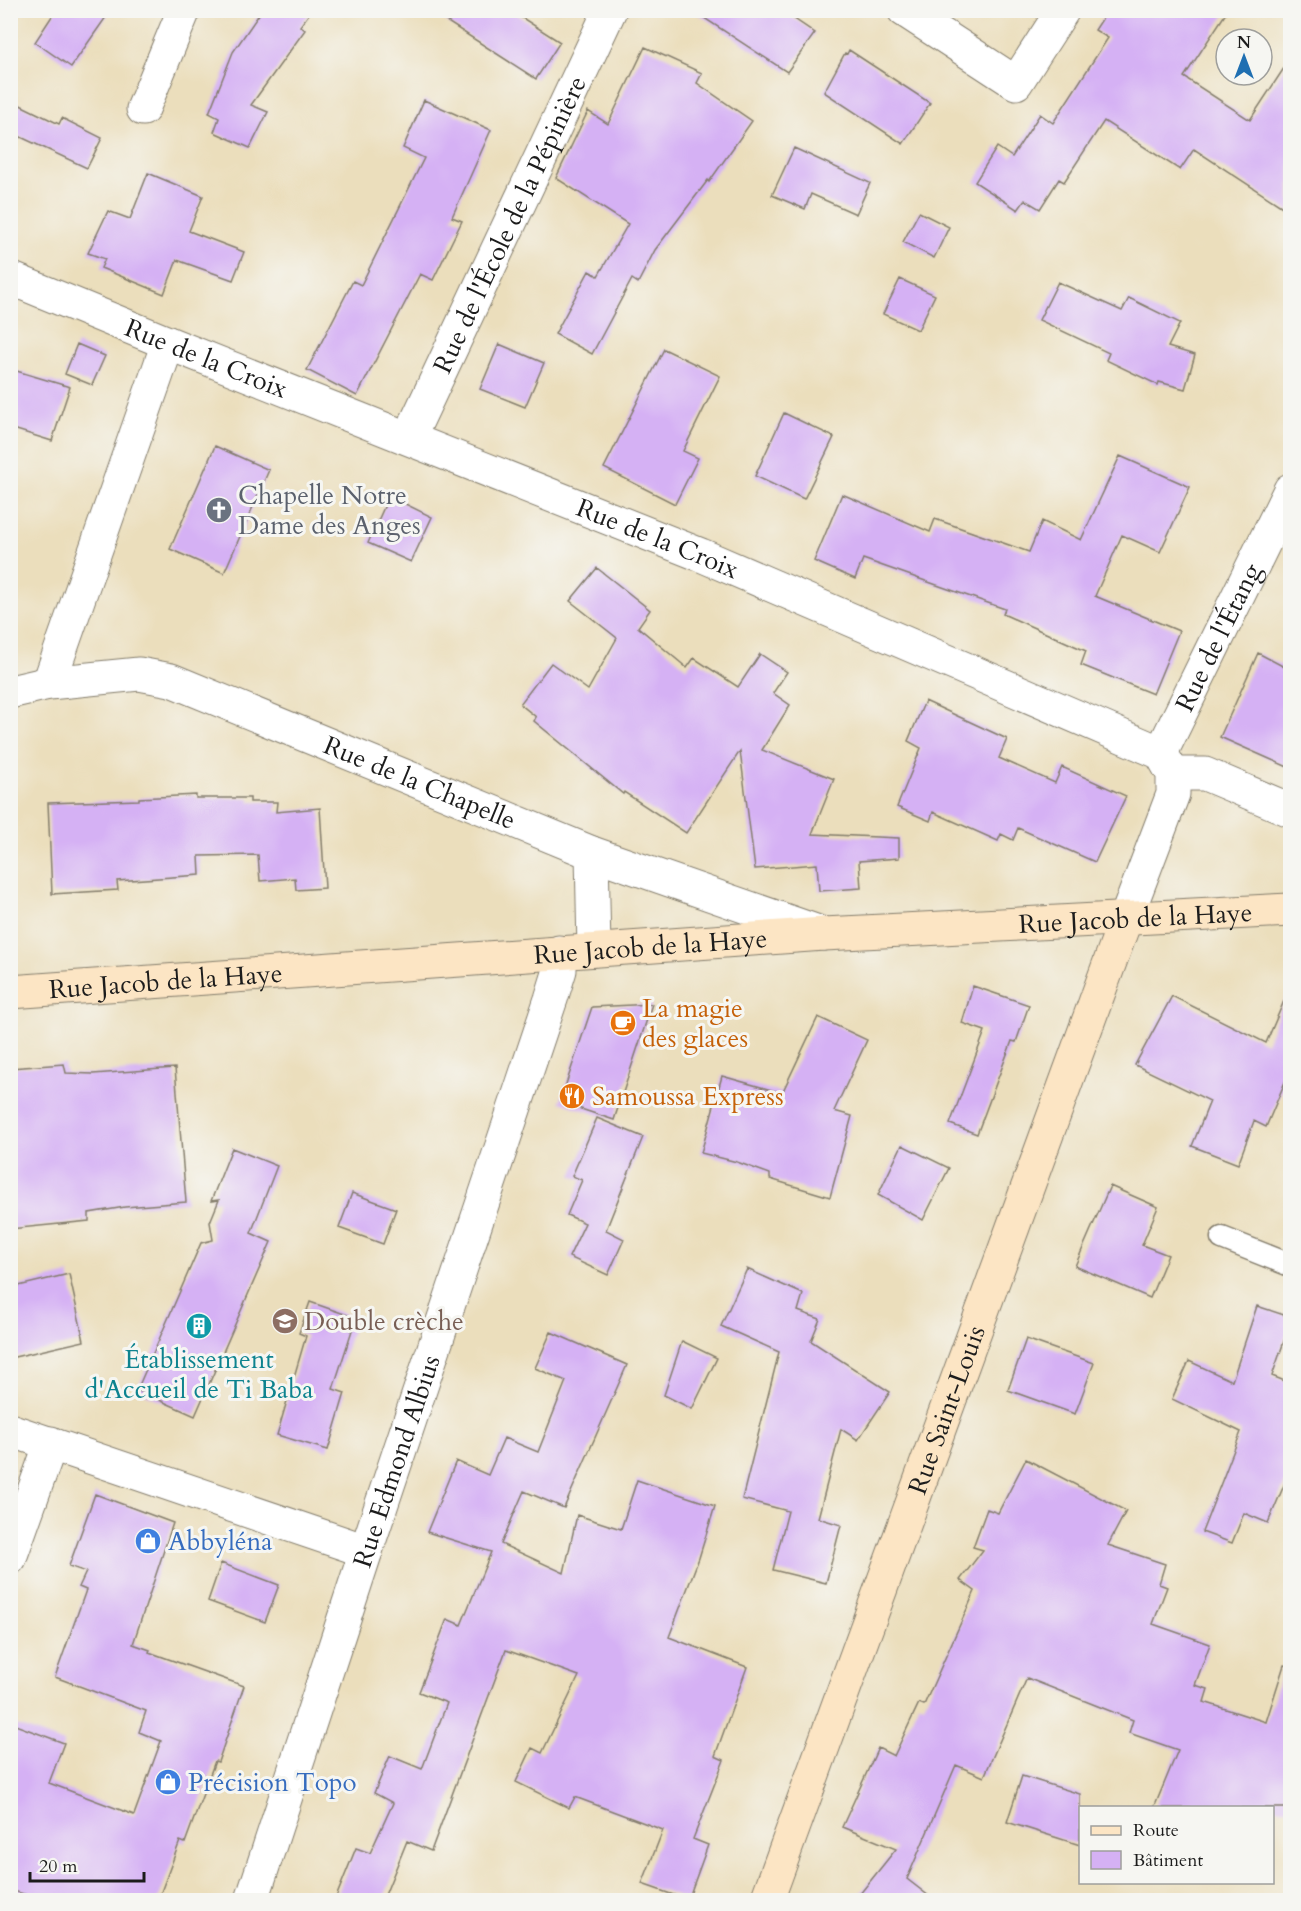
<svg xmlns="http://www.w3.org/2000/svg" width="1301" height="1911" font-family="Cardo,serif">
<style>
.building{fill:#d5b1f4}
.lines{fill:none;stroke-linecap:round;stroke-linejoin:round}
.lane-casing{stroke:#847d6c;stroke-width:25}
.street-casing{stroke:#847d6c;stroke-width:35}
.secondary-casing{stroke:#847d6c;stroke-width:35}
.lane{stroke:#fff;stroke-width:22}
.street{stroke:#fff;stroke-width:33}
.secondary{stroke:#fce5c4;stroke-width:33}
.labels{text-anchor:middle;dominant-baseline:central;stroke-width:6;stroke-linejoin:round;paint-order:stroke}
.street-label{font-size:26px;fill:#1c1c1c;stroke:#f6f6f2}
.worship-label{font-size:26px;fill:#5b616d;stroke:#f6f6f2;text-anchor:start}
.food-label{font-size:26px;fill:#c56008;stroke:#f6f6f2;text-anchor:start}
.education-label{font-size:26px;fill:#785e54;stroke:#f6f6f2;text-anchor:start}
.culture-label{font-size:26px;fill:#0d838f;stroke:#f6f6f2}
.shop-label{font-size:26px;fill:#366cbe;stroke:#f6f6f2;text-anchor:start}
</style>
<rect width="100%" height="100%" fill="#f6f6f2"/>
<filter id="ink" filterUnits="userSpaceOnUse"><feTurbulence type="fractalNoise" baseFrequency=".0167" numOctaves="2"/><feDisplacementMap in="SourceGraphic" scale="12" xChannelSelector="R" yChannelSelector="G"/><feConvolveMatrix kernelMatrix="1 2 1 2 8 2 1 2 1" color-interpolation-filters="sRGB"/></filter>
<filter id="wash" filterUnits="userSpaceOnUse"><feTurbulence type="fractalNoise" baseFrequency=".008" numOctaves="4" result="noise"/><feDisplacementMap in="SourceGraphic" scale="24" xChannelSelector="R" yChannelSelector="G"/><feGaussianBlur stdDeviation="1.35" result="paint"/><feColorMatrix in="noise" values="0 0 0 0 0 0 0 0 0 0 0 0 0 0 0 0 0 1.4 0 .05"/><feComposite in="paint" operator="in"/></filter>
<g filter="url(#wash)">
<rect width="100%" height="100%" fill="#ebdebc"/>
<g id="blocks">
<path class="building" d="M56 10H111L71 67 35 42Z
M262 10H312L300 26 305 30 251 105 268 112 250 148 214 132 219 118 209 113 233 52Z
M429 10H510L560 42 536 79Z
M692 10H781L815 33 787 72Z
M1108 10H1228L1184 77 1250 120 1290 59V212L1194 149 1180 170 1104 121 1064 182 1059 179 1040 209 1025 200 1018 210 975 182 997 147 1012 157 1040 114 1053 123 1108 38 1095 30Z
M645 47 702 73 697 83 752 121 709 182 708 180 655 250 638 283 632 279 592 354 555 334 589 271 598 276 628 224 556 178 588 111 608 124Z
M849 50 930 103 903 144 824 92 845 53 847 54Z
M10 100 59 124 62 118 102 138 87 168 10 132Z
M424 100 491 130 452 217 462 221 433 280 420 274 357 396 307 370 353 281 361 285 424 158 403 148Z
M794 148 870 183 856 214 811 194 805 209 772 195Z
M148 173 203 196 189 231 244 252 233 280 177 260 164 294 101 268 105 259 88 253 108 211 130 219Z
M919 212 949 227 934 258 903 242Z
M900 279 935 295 918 330 883 314Z
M1058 282 1122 311 1129 298 1180 323 1168 347 1195 355 1185 389 1159 382 1158 385 1106 360 1109 353 1039 320Z
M77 344 105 356 92 385 65 374Z
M499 344 544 363 525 407 480 389Z
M664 349 720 376 683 451 698 458 675 504 604 468Z
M10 369 70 387 52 441 10 428Z
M784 413 834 437 804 499 755 476Z
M215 446 269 470 224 573 170 549Z
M1120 456 1190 487 1160 552 1122 535 1095 596 1179 631 1153 694 1081 665 1086 651 1003 614 1005 609 863 559 855 579 814 561 842 494 930 532 935 519 1029 552 1042 521 1081 540Z
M389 496 432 517 411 562 368 543Z
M597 568 650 610 638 627 687 668 694 658 738 687 760 654 787 672 773 693 790 705 762 750 834 779 812 834 899 838V858L859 861 861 888 819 891 817 864 755 869 740 751 686 833 624 792 623 794 534 721 536 717 520 704 551 663 588 690 617 638 570 601Z
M1258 653 1290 670V768L1220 737Z
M925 701 1007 739 999 758 1055 783 1062 767 1126 796 1095 862 1018 828 1013 840 1001 834 998 841 933 812 930 821 897 807 921 748 908 741Z
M196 795V798H250V802H277L276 812 320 808 325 888 296 890 295 878 260 881 258 855 199 856 200 875 117 881 118 890 52 894 48 803 139 800V798Z
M973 986 1029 1005 1016 1042 1012 1041 977 1134 950 1124 985 1031 962 1023Z
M1290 987V1070L1266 1127 1254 1121 1238 1164 1192 1146 1210 1101 1135 1065 1172 996 1266 1043Z
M652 1004 614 1120 560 1102 592 1007Z
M818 1017 867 1040 834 1111 852 1116 830 1197 770 1179V1174L737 1162 701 1153 722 1076 782 1093Z
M64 1064 66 1073 93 1074 175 1068 186 1202 125 1207 89 1213V1221L10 1229V1068Z
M597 1118 643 1137 606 1230 624 1239 608 1275 569 1257 585 1223 567 1215 582 1180 572 1176Z
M902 1145 949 1168 923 1220 878 1195Z
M232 1148 277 1166 251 1233 271 1242 195 1416 137 1390 201 1243 213 1240 210 1222 219 1200 211 1201Z
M1110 1186 1158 1207 1142 1245 1168 1255 1150 1298 1075 1266Z
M352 1193 396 1209 383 1244 339 1228Z
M747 1269 803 1294 798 1311 820 1319 811 1341 890 1392 858 1440 841 1429 818 1518 841 1525 826 1583 773 1570 788 1511 742 1499 779 1352 721 1326Z
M69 1274 84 1341 10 1358V1288Z
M310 1302 356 1318 333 1389 345 1393 328 1450 277 1435 306 1336 299 1333Z
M1257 1306 1290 1317V1324L1272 1376 1290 1383V1471L1268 1523 1244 1513 1232 1543 1202 1532 1241 1432 1172 1399 1189 1361 1232 1381Z
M551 1332 627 1365 564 1508 524 1491 501 1544 564 1573 577 1515 621 1529 637 1480 715 1506 699 1558 669 1637 747 1667 715 1756 724 1760 693 1839 708 1845 688 1900 642 1884 663 1830 575 1797 569 1808 516 1782 532 1748 542 1753 579 1676 506 1650 431 1851 407 1841 383 1900H335L356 1848 370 1853 393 1803 374 1793 390 1756 422 1769 447 1703 419 1692 447 1619 461 1625 491 1552 427 1532 456 1461 488 1475 504 1438 538 1452 566 1381 535 1368Z
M1026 1339 1094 1363 1075 1414 1008 1390Z
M682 1341 717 1358 692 1409 664 1395Z
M1026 1459 1126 1511 1108 1545 1165 1564 1159 1584 1167 1587 1153 1624 1210 1644 1195 1685 1208 1689 1204 1702 1266 1722 1284 1665 1290 1666V1808H1154L1178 1750 1129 1733 1133 1720 1027 1678 984 1777 956 1765 907 1879 934 1900H855L896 1849 842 1827 878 1748 894 1756 919 1703 924 1705 975 1591 960 1580 983 1550 973 1547 987 1509 998 1513Z
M95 1494 173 1523 133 1644 150 1650 149 1652 244 1686 218 1762 215 1761 185 1843 180 1841 158 1900H44L10 1890V1723L64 1743 49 1783 134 1815 161 1741 139 1732 146 1711 55 1677 86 1590 79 1587 86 1572 69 1566Z
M221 1563 279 1585 265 1622 208 1601Z
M1022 1776 1080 1794V1845L1007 1822Z"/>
</g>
</g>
<g filter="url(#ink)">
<use href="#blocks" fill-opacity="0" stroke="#847d6c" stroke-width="1.5"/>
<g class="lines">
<defs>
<path id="lane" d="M1222 1238 1290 1265"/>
<g id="street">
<path d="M904 10 1016 83 1063 10"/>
<path d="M143 109 184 10"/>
<path id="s1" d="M10 278 168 343 701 555 1161 753 1173 774V794L1126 918"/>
<path id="s2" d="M409 438 610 10"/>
<path d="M49 683 168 343"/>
<path id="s3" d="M10 692 49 683 139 674 171 680 592 853 824 934"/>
<path id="s4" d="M1161 753 1290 490"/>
<path d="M1173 774H1205L1290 810"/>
<path d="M592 853 594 950"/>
<path d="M10 1430 366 1551"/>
<path d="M10 1558 51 1443"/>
<path id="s5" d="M252 1900 366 1551 551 999 560 970 559 952"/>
</g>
<g id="secondary">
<path id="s6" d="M10 992 824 934 1290 910"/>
<path id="s7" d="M767 1900 1126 918"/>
</g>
</defs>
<use href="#lane" class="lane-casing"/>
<use href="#street" class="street-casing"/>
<use href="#secondary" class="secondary-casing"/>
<use href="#lane" class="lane"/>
<use href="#street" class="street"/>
<use href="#secondary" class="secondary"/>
</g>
</g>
<defs>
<symbol id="church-disc" viewBox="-11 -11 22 22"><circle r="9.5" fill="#6b7280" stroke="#f6f6f2"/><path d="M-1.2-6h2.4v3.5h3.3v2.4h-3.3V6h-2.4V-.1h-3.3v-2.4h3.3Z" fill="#fff"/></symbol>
<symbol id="cafe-disc" viewBox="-11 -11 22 22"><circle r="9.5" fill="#e8710a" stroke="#f6f6f2"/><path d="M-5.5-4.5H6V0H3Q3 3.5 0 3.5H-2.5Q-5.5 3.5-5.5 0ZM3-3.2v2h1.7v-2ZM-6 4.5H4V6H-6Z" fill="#fff"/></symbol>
<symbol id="restaurant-disc" viewBox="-11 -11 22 22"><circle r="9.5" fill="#e8710a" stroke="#f6f6f2"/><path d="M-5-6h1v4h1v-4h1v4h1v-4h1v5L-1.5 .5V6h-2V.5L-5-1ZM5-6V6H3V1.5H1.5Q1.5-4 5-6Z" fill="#fff"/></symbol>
<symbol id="school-disc" viewBox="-11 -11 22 22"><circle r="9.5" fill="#8d6e63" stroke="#f6f6f2"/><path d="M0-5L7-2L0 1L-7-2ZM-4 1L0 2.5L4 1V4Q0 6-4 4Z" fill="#fff"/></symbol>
<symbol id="building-disc" viewBox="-11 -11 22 22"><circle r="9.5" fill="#0f9aa8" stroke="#f6f6f2"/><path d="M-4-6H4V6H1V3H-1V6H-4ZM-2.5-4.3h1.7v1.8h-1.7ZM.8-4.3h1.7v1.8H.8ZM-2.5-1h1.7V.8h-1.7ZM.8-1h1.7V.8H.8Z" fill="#fff"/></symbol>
<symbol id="shop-disc" viewBox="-11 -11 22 22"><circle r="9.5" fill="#3f7fe0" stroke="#f6f6f2"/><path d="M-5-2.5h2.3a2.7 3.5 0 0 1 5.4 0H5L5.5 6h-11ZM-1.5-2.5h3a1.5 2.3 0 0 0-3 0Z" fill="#fff"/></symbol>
</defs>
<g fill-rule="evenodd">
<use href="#church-disc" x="204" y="495" width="30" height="30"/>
<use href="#cafe-disc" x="608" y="1008" width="30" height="30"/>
<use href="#restaurant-disc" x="557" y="1081" width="30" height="30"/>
<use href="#school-disc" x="270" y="1306" width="30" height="30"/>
<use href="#building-disc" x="184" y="1311" width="30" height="30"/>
<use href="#shop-disc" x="133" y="1526" width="30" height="30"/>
<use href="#shop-disc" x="153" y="1767" width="30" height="30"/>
</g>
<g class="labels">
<g class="street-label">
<text stroke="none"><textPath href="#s2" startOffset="236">Rue de l'École de la Pépinière</textPath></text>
<text stroke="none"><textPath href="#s1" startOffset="212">Rue de la Croix</textPath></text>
<text stroke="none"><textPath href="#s1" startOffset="698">Rue de la Croix</textPath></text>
<text stroke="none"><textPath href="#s4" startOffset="129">Rue de l'Étang</textPath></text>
<text stroke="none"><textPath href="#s3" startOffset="432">Rue de la Chapelle</textPath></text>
<text stroke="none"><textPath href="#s6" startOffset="1128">Rue Jacob de la Haye</textPath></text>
<text stroke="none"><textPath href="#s6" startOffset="642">Rue Jacob de la Haye</textPath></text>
<text stroke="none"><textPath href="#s6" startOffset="156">Rue Jacob de la Haye</textPath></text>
<text stroke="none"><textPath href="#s7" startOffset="522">Rue Saint-Louis</textPath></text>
<text stroke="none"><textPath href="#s5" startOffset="462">Rue Edmond Albius</textPath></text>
</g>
<g class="worship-label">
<text x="238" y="495">Chapelle Notre<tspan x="238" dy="30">Dame des Anges</tspan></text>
</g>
<g class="food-label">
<text x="642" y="1008">La magie<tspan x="642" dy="30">des glaces</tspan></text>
<text x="592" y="1096">Samoussa Express</text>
</g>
<g class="education-label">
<text x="304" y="1321">Double crèche</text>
</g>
<g class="culture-label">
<text x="199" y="1359">Établissement<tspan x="199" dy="30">d'Accueil de Ti Baba</tspan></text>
</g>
<g class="shop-label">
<text x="168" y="1541">Abbyléna</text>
<text x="188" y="1782">Précision Topo</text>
</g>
</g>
<rect width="1301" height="1911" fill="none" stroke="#f6f6f2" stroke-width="36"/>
<rect x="1079" y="1806" width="195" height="78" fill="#f6f6f2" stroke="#9f9f9c" stroke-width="1.5"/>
<rect x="1091" y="1826" width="30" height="9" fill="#fce5c4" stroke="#9f9f9c" stroke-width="1.5"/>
<text x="1133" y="1836" font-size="18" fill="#1c1c1c">Route</text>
<rect x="1091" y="1851" width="30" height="18" fill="#d5b1f4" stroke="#9f9f9c" stroke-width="1.5"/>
<text x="1133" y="1866" font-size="18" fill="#1c1c1c">Bâtiment</text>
<g transform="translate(1244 57)"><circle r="28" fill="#f6f6f2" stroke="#9f9f9c" stroke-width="1.5"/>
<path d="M0-4.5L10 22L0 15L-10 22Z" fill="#1f6fb2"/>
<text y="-9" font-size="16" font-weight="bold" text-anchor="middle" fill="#1c1c1c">N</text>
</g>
<path d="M30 1872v9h114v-9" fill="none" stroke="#1c1c1c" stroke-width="3"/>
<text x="39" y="1872" font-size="18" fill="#1c1c1c" stroke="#f6f6f2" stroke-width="4.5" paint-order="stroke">20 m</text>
</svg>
